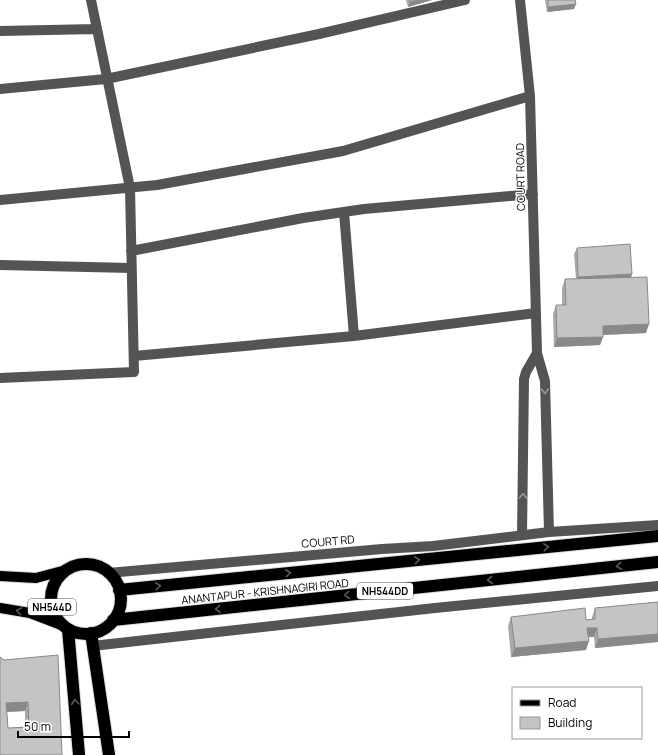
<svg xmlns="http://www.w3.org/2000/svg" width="658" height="755" font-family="Manrope,sans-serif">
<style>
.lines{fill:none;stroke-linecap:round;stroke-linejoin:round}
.major-casing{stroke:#dbdbdb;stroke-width:12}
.highway-casing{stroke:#dbdbdb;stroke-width:14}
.minor{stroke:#545454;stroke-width:10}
.major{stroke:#000;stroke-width:10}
.highway{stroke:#000;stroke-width:12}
.wall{fill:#a9a9a9;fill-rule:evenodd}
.shaded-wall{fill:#898989}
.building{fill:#c4c4c4;stroke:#898989;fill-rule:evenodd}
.oneway{stroke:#989898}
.oneway2{stroke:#595959}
.labels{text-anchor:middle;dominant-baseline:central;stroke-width:3;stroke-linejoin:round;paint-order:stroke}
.shield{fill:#fff;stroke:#4c4c4c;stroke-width:1}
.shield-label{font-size:10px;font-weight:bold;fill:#000}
.street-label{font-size:11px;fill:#000;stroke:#fff}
</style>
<rect width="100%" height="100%" fill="#fff"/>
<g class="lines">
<defs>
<path id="major" d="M0 576 36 578 66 570
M0 608 30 613 64 626"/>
<path id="highway" d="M51 599a35 35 0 1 1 70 0a35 35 0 1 1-70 0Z
M119 590 658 536
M113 620 658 562
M68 629 79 755
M91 633 109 755"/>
</defs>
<use href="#major" class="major-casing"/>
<use href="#highway" class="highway-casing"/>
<path class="minor" d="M520 0 530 96 537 353 545 381 549 532
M0 31 97 29
M0 89 106 79 319 34 465 0
M0 200 157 185 343 151 530 96
M344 212 354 336
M131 251 303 218 364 209 533 194
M0 265 131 268
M134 356 354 336 536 313
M0 378 134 372 130 188 91 0
M522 535 524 379 526 372 537 353
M108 573 382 549 433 546 549 532 658 525
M92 646 435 608 658 586"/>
<use href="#major" class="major"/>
<use href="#highway" class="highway"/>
</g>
<path class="wall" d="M406 0H432L408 7Z
M545 0H575L576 4 574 9 547 12Z
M577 248 632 274 631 277 646 333 603 335V337L600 345 554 347 553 314 556 305H562V288L565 279H576L574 254Z
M658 602V642L595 648 594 637H588L586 650 511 657 508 626 511 617 586 620H592V617L595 608Z
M0 657 62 755H0ZM25 711V727L8 728 7 712Z"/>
<path class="shaded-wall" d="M417 0H432L408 7 410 2Z
M576 4 574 9 547 12 548 7Z
M632 274 630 281 576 284 578 277Z
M649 324 646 333 600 335 603 326Z
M603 337 600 345 554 347 557 338Z
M587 628H597L594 637H584Z
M658 634V642L595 648 598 639Z
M589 641 586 650 511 657 515 648Z
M28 702 25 711 3 712 6 703Z"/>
<path class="building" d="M409 0H417L410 2Z
M548 0H575L576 4 548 7Z
M630 244 632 274 578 277 577 248Z
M647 277 649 324 603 326V337L557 338 556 305H566L565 279Z
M658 602V634L598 639 597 628H587L589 641 515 648 511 617 585 608 586 620 595 619V608Z
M58 655 62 755H0V657L4 660ZM28 702 29 727 8 728 6 703Z"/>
<defs><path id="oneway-chevron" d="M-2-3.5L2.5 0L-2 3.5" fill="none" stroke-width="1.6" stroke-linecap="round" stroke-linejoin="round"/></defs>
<g class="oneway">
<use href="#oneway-chevron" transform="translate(545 391) rotate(88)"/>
<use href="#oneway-chevron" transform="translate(523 496) rotate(-89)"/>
</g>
<g class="oneway2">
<use href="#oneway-chevron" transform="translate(546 547) rotate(-6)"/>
<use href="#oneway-chevron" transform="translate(417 560) rotate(-6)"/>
<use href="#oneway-chevron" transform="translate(619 566) rotate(174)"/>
<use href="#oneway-chevron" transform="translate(288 573) rotate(-6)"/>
<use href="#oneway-chevron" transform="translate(490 580) rotate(174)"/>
<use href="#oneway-chevron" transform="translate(158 586) rotate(-6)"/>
<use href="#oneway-chevron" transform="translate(347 595) rotate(174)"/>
<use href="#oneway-chevron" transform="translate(218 609) rotate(174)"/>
<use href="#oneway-chevron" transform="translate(19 611) rotate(-170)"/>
<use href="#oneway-chevron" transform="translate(75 702) rotate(-95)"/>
</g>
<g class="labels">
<g class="shield">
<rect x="357" y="583" width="56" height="16" rx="3"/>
<rect x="28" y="599" width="48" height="16" rx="3"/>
</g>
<g class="shield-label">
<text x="385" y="591">NH544DD</text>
<text x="52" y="607">NH544D</text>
</g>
<g class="street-label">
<text transform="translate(520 177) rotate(-91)">COURT ROAD</text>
<text transform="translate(328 541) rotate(-5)">COURT RD</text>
<text transform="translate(265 591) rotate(-6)">ANANTAPUR - KRISHNAGIRI ROAD</text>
</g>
</g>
<rect x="512" y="687" width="130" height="52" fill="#ffffff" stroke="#999999"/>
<rect x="520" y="700" width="20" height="6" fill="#000000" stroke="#999999"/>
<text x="548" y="707" font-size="12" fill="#000000">Road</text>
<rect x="520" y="717" width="20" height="12" fill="#c4c4c4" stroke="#999999"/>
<text x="548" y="727" font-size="12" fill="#000000">Building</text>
<path d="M18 731v6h111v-6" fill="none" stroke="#000000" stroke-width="2"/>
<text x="24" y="731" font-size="12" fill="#000000" stroke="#ffffff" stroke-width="3" paint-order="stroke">50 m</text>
</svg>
